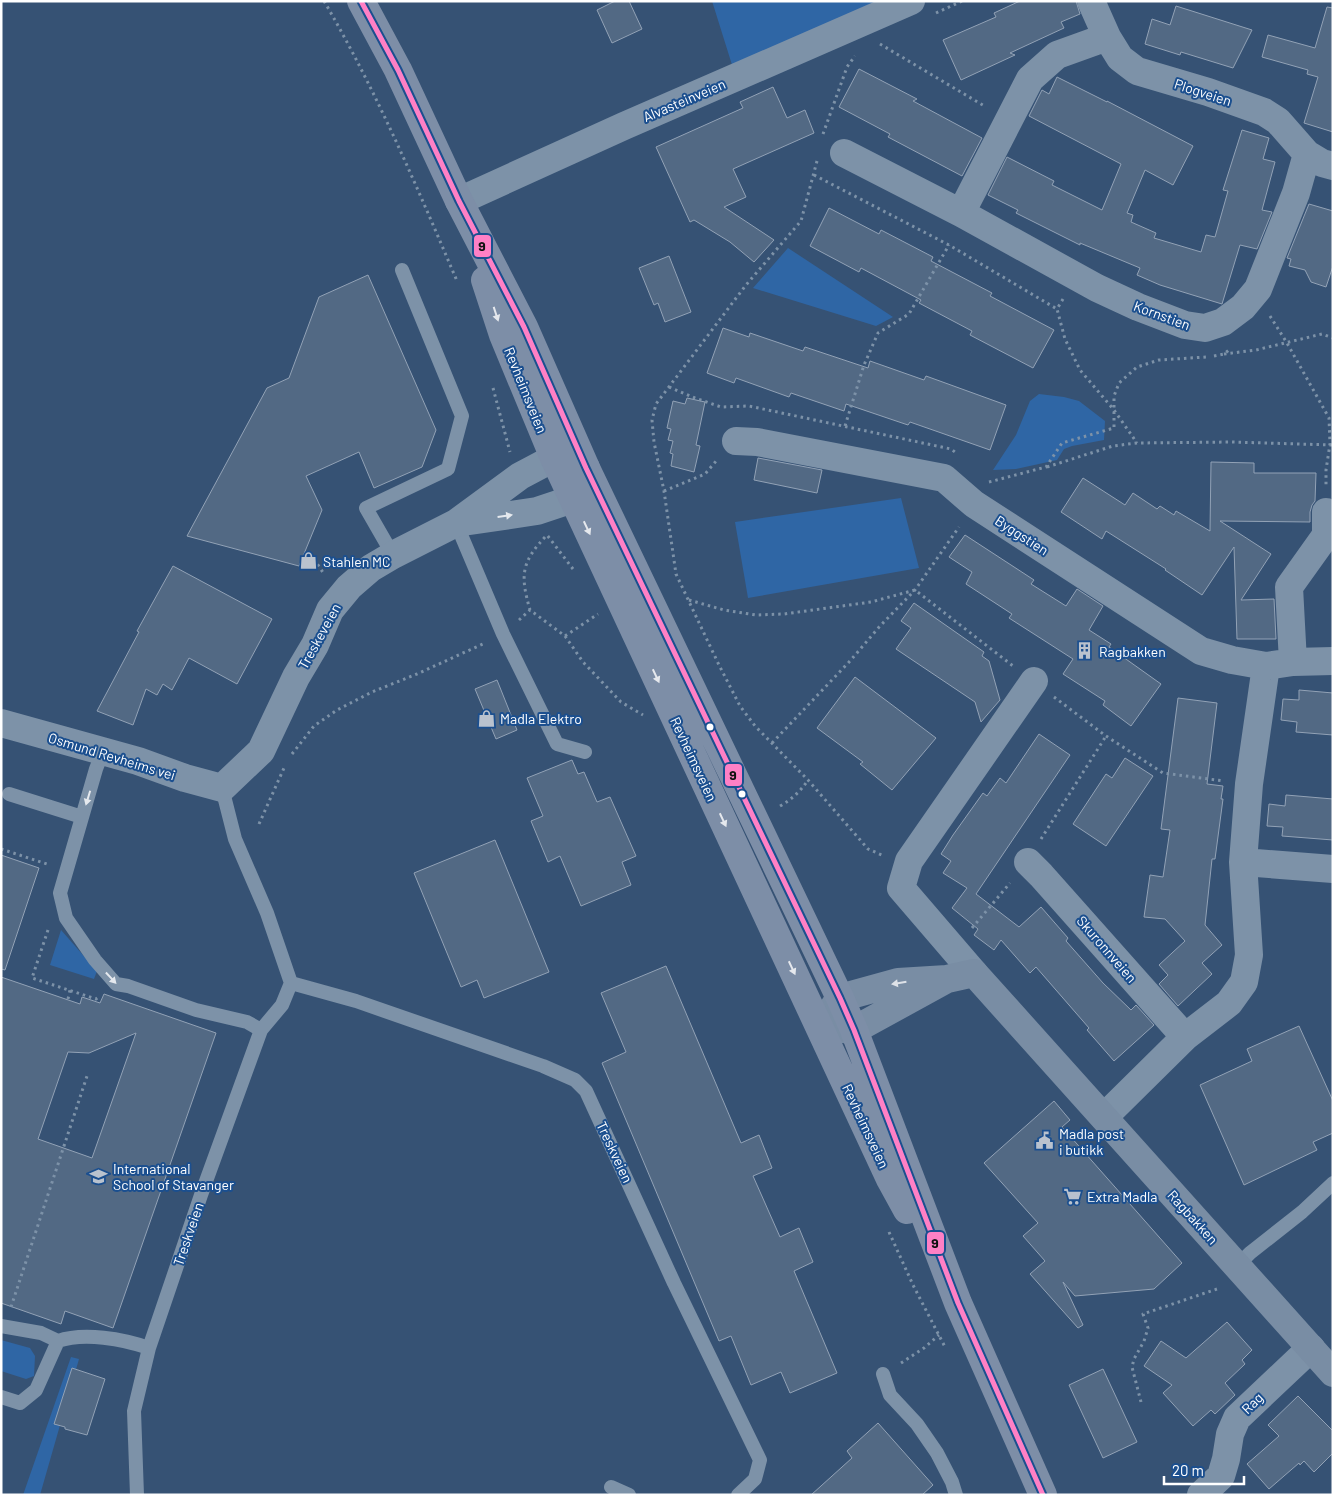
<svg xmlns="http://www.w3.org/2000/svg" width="1334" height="1496" font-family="Barlow,sans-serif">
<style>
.green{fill:#2f66a5}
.building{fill:#526984;stroke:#92a2b6;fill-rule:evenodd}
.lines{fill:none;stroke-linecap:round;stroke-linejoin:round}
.path{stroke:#7d92a8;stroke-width:3;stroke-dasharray:2.5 4;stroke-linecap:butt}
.lane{stroke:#7d92a8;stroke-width:14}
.street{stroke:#7d92a8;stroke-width:28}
.secondary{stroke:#798da4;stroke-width:28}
.primary{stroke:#7d8ea7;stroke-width:28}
.bus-1-casing{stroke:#1b4f8f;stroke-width:9}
.bus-1{stroke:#ff80c5;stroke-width:5}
.oneway{fill:#e5e8ed}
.oneway2{fill:#e5e9ee}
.oneway3{fill:#dee2e8}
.bus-dot{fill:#fff;stroke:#1b4f8f;stroke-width:2}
.labels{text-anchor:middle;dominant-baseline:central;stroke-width:4;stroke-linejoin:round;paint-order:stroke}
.street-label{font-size:14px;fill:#fff;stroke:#1b4f8f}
.poi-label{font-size:14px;fill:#fff;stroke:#1b4f8f;text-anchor:start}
.line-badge{stroke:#1b4f8f;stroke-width:2}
.pale-badge-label{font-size:14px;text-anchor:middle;font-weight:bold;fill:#111}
</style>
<rect width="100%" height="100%" fill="#365274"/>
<path class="green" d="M712 1H881L733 68Z
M788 248 893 317 876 326 753 288Z
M1039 394 1064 397 1079 401 1105 421 1104 440 1072 446 1064 449 1057 460 1016 469 993 470 1016 435 1030 401Z
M901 498 919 568 748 598 735 522Z
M61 930 97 971 94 979 50 965Z
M1 1340 30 1348 35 1356 34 1376 26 1379 1 1371Z
M71 1357 79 1359 40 1495H23Z"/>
<path class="building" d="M615 1H629L642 29 612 43 597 10Z
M1020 1H1076L1080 14 1061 22 1064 28 1010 53 1015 55 961 80 943 40 996 17 994 13Z
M1176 6 1252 30 1233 68 1181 52 1180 55 1145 44 1152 19 1170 25Z
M1327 7 1333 8V132L1304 123 1318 77 1307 74 1308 70 1262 57 1268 35 1315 48Z
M859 69 917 99 913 101 982 138 962 176 888 137 890 134 839 107Z
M1057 77 1107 102V101L1193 146 1173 185 1145 170 1127 213 1133 215 1131 222 1156 233 1154 238 1201 252 1206 235 1215 237 1228 191 1223 190 1242 130 1269 138 1263 159 1275 162 1262 210 1272 212 1257 249 1240 245 1222 304 1160 285 1137 275 1140 268 1080 243V245L1016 213 1018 210 988 195 1007 157 1054 181 1052 185 1102 210 1121 164 1029 116 1042 90 1049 94Z
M773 87 787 118 805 110 814 133 733 169 746 197 724 207 774 240 754 262 730 242 694 220 690 222 656 147 743 108 740 102Z
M1309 204 1333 211V266L1326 287 1311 282 1305 270 1289 266 1291 259 1287 258Z
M829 208 879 234 881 230 933 257 931 261 992 293 990 296 1054 330 1033 368 970 335 972 331 919 303 921 300 861 268 859 272 810 246Z
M669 256 691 312 665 322 658 303 654 305 639 268Z
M368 275 436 430 422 467 374 488 359 452 306 476 322 510 299 566 187 536 267 388 289 378 319 297Z
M723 328 749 337 750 333 803 351 805 347 868 368 870 361 924 380 926 376 1006 405 990 450 910 422 908 425 846 404 844 411 791 393 789 397 736 378 734 383 707 373Z
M687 398 705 402 696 445 700 446 694 472 671 466 673 454 670 453 673 441 668 440 671 429 667 428 673 401 685 404Z
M758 458 822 470 817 493 754 480Z
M1211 462 1254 463V473H1316L1315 501 1312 505 1310 512V522L1220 521 1271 554 1241 600 1274 599 1276 639H1237L1234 547 1202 595 1165 570 1166 569 1106 531 1102 539 1061 512 1083 478 1125 505 1133 493 1157 509 1160 506 1174 515 1176 511 1210 531Z
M965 535 1034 580 1031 584 1066 606 1077 589 1103 606 1089 630 1111 644 1109 647 1161 684 1131 726 1103 705 1105 701 1063 674 1073 659 1009 618 1012 614 966 584 972 572 949 557Z
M173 566 272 619 237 684 189 658 172 690 163 684 157 695 146 689 133 725 97 711 139 632 137 631Z
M914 603 984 652 982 656 989 661 1000 700 981 722 975 702 896 649 911 628 901 621Z
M855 677 936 738 892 790 860 764 863 762 817 728Z
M497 680 517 730 496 739 475 689Z
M1299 690 1333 693V735L1296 732 1297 722 1281 720 1283 699 1299 700Z
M1178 698 1217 703 1207 784 1223 786 1221 799H1223L1215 859H1212L1205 925 1222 945 1202 963 1212 974 1178 1006 1159 984 1168 975 1159 965 1185 941 1165 919 1144 917 1150 875 1163 877 1170 830 1161 829Z
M1039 734 1070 755 976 894 1019 927 1041 907 1068 938 1066 941 1103 983 1131 1010 1136 1005 1154 1025 1114 1061 1087 1030 1089 1028 1036 967 1030 973 1001 940 994 950 974 935 978 929 952 908 967 888 943 873 951 861 941 854 953 835 983 793 987 796 1000 778 1006 783Z
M1125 758 1153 776 1106 846 1073 824 1106 774 1112 778Z
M572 760 578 774 584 772 597 802 610 797 636 856 622 862 631 885 581 906 560 856 548 862 531 821 543 816 527 778Z
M1286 795 1333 799V840L1282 836 1283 827 1267 826 1269 804 1285 806Z
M495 840 549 972 484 998 477 980 461 987 414 873Z
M1 855 39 868 5 970 1 969Z
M666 966 741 1143 759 1135 772 1168 753 1176 780 1237 799 1228 813 1262 794 1271 837 1373 790 1393 781 1372 751 1385 731 1336 719 1341 602 1063 626 1052 601 993Z
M1 977 80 1004 82 997 100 1003 104 994 216 1033 113 1328 65 1311 61 1324 1 1303ZM136 1033 92 1158 38 1139 68 1052 89 1053Z
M1299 1026 1333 1101V1133L1313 1142 1317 1150 1244 1185 1200 1085 1252 1061 1247 1049Z
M1054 1101 1070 1120 1062 1127 1182 1263 1154 1289 1075 1296 1063 1282 1083 1325 1078 1328 1030 1274 1045 1261 1023 1236 1038 1223 984 1163Z
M1227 1322 1252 1350 1242 1360 1245 1364 1225 1383 1235 1395 1215 1414 1211 1410 1193 1426 1163 1393 1172 1385 1144 1366 1161 1341 1186 1358Z
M72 1368 105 1379 87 1435 65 1429V1427L54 1424Z
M1103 1369 1137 1442 1103 1458 1069 1385Z
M1298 1396 1333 1431V1453L1314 1472 1304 1461 1300 1465 1299 1463 1269 1489 1247 1464 1279 1436 1268 1425Z
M878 1423 933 1485 922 1495H811L852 1458 847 1451Z"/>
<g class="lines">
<path class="path" d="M324 1C376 90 417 187 457 281
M936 13 962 1
M880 44 986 107
M823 134 847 67 855 56
M817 161 801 221 746 285 656 404 652 420 654 442 664 491 676 574 719 665 740 706 755 726 808 780 868 849 884 856
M814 175 949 245 1057 309
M1063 299 1057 309 1065 339 1080 370 1114 410 1137 443
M1270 316 1287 343 1329 418 1330 444 1326 470V486
M1224 354 1256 350 1322 334 1333 338
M1214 356 1224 354 1229 350
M669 387 695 398 721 407 749 406 951 449 955 452
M493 388 510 452
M845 426 864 365 878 333 909 314 949 245
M1047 467 1113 446 1137 443 1231 442 1333 445
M989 482 1046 467 1062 443 1114 428V396L1119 383 1137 367 1159 360 1206 357
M664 491 705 474 717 460
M314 559 324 574
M573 569 547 535C521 562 520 575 530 610L565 636 583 662 621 702 643 715
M689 600 724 610 756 615 784 614 871 602 915 590 1013 666
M519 620 530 610
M565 636 598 614
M1054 697 1106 736 1163 773 1224 781
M772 743 850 661 880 626 915 590 959 527
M292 754 314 726 337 710 372 692 417 674 485 643
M780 806C792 799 800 792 808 780
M259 824 284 768
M1041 839 1106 736
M1 849 47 864
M972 928 1010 883
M48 930 32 978 96 999 100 996
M68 999 70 990
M889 1232 913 1285 945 1347
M11 1307 88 1073
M901 1363 924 1348 939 1335
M1141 1402 1132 1367 1134 1359 1144 1341 1148 1328 1143 1314 1220 1288"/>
<path class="lane" d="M456 523 503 634 557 744 585 752
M393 555 366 508 448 469 462 416 402 270
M103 751 96 769 60 893 66 918 95 960 116 984 128 986 196 1010 247 1022 261 1030
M222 788 235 839 267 913 291 983 356 1001 543 1066 575 1080 586 1091 674 1283 760 1460 755 1479 738 1495
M9 794 82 817
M1237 1266 1250 1253 1302 1212 1333 1183
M1 1326 41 1333 58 1341C84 1332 123 1339 149 1348
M883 1374 890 1395 917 1424 937 1453 952 1482 956 1495
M1 1397 20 1403 36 1390 58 1341
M611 1487 629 1495
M137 1495 134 1411 149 1348 201 1195 261 1030 282 1005 291 983"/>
<path class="street" d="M1091 1 1107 37 1120 58 1137 71 1208 92 1264 112 1278 121 1307 154 1322 163 1333 166
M844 153 961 213 1097 288 1138 307 1185 325 1205 328 1223 322 1243 307 1258 289 1296 193 1307 154
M459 201 624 126 911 1
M961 213 1030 79 1057 55 1107 37
M736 441 757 442 944 478 974 504 1201 651 1232 660 1266 666 1293 662 1333 661
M1293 662 1289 587 1326 535V512
M1 723 138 761 185 778 222 788 261 751 296 677 315 645 330 610 349 587 371 568 393 555 456 523 520 476 554 458 586 468 573 499 537 511 456 523
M1028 862 1041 875 1185 1037
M1243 862 1333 869
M974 973 901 888 909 861 1034 681
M1104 1117 1185 1037 1229 1003 1244 982 1249 955 1243 862 1249 784 1266 666
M1201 1495 1221 1476 1226 1459 1230 1434 1237 1418 1311 1348"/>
<path class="secondary" d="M947 979 854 1030 820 1027 840 998 898 982 947 979 974 973 1333 1373"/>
<path class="primary" d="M361 1 398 70 459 201 524 327 586 468 840 998 854 1030 958 1303 1043 1495
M485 280 503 335 554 458 890 1179 907 1210"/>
<defs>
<path id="bus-1" d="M361 1 398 70 459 201 524 327 586 468 840 998 854 1030 958 1303 1043 1495"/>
</defs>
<use href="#bus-1" class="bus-1-casing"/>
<use href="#bus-1" class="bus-1"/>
</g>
<defs><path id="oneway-solid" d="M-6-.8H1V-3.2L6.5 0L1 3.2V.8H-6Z" transform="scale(1.25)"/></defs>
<g class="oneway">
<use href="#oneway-solid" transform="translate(496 314) rotate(72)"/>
<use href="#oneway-solid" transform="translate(587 528) rotate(65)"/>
<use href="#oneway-solid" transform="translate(656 676) rotate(65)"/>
<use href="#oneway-solid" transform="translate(723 820) rotate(65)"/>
<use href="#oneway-solid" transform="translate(792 968) rotate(65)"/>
</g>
<g class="oneway2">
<use href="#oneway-solid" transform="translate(505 516) rotate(-8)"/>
<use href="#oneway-solid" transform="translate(88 798) rotate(107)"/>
<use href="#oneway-solid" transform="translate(111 978) rotate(47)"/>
</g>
<use class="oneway3" href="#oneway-solid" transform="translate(899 983) rotate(171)"/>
<defs>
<symbol id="shop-bare" viewBox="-9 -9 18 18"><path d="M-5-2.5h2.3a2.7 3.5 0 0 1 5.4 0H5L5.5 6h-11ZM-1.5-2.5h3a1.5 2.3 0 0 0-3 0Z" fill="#b9c2ce" stroke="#1b4f8f" stroke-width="2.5" paint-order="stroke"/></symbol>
<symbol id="building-bare" viewBox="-9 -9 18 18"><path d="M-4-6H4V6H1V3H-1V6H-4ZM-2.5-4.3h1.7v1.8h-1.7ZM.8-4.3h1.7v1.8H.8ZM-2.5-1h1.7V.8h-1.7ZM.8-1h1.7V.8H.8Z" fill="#b9c2ce" stroke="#1b4f8f" stroke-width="2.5" paint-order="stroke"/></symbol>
<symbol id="civic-bare" viewBox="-9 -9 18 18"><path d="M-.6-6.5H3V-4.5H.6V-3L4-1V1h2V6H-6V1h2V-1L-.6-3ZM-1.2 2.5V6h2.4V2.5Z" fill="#b9c2ce" stroke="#1b4f8f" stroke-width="2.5" paint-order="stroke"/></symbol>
<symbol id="school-bare" viewBox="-9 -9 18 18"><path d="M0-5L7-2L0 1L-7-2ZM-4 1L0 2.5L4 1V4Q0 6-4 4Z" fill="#b9c2ce" stroke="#1b4f8f" stroke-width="2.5" paint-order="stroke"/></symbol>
<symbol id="supermarket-bare" viewBox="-9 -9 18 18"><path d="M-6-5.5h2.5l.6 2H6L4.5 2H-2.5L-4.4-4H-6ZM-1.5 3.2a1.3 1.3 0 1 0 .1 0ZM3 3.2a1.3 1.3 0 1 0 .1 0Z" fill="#b9c2ce" stroke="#1b4f8f" stroke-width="2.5" paint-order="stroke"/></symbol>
</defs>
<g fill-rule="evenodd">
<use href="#shop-bare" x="296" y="548" width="25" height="25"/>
<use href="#building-bare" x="1072" y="638" width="25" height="25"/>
<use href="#shop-bare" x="474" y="706" width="25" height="25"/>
<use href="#civic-bare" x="1032" y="1128" width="25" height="25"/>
<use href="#school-bare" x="86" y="1164" width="25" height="25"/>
<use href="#supermarket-bare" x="1060" y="1184" width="25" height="25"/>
</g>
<g class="bus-dot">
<circle cx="710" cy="727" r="4.5"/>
<circle cx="742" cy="794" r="4.5"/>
</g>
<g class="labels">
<g class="street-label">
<text transform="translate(1203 92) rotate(18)">Plogveien</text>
<text transform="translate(684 100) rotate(-23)">Alvasteinveien</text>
<text transform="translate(1162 315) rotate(20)">Kornstien</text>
<text transform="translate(526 390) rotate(68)">Revheimsveien</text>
<text transform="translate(1022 535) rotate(33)">Byggstien</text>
<text transform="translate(319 636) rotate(-61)">Treskeveien</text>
<text transform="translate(112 756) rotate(17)">Osmund Revheims vei</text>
<text transform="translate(694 759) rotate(65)">Revheimsveien</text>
<text transform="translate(1107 949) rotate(49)">Skuronnveien</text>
<text transform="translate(866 1126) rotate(65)">Revheimsveien</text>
<text transform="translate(615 1152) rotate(65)">Treskveien</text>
<text transform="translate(1193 1217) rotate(48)">Ragbakken</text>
<text transform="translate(188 1234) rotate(-71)">Treskveien</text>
<text transform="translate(1252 1403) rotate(-44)">Rag</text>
</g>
<g class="poi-label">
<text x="323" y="561">Stahlen MC</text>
<text x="1099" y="651">Ragbakken</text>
<text x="500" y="718">Madla Elektro</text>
<text x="1059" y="1133">Madla post<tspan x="1059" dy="16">i butikk</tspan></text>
<text x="113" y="1168">International<tspan x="113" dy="16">School of Stavanger</tspan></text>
<text x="1087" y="1196">Extra Madla</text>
</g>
</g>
<g class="line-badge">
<rect x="473" y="234" width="19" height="24" rx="5" fill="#ff80c5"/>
<rect x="724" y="763" width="19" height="24" rx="5" fill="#ff80c5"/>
<rect x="926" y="1231" width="19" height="24" rx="5" fill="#ff80c5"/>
</g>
<g class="pale-badge-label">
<text x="482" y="251">9</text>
<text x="733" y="780">9</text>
<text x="935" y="1248">9</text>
</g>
<rect width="1334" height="1496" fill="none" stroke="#ffffff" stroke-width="5"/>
<path d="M1164 1476v8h80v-8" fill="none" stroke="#ffffff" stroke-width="2.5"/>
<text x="1172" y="1476" font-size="15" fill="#ffffff" stroke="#1b4f8f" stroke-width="4" paint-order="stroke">20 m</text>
</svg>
